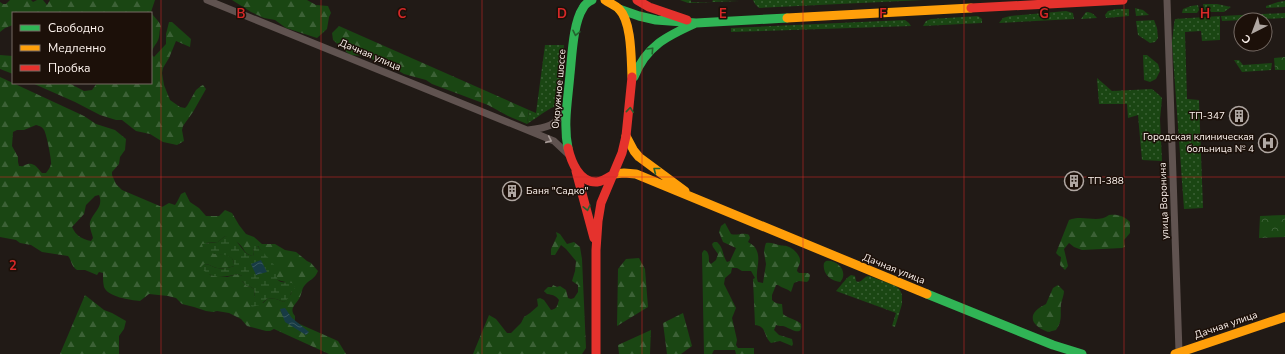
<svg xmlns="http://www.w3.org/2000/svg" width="1285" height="354" font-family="'Nunito Sans',sans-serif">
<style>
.grass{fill:url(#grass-dots)}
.forest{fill:url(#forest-firs);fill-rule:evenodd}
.wetland{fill:url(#wetland-marsh)}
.park{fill:url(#park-crowns)}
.water{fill:url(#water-waves)}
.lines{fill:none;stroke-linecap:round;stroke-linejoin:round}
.street{stroke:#605350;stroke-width:7}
.fast{stroke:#30b455;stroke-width:9}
.slow{stroke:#ff9f0a;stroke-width:9}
.jam{stroke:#e5322d;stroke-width:9}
.oneway{stroke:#26622f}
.oneway2{stroke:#a79b97}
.grid{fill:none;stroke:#d62828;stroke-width:1;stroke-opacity:0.55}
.labels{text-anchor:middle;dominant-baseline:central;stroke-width:3;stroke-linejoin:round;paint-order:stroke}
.street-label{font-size:10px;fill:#fdf3ee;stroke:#1c1009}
.poi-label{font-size:10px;fill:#fdf3ee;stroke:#1c1009;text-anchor:end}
.grid-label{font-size:13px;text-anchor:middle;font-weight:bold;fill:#d62828;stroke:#1c1009;stroke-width:3;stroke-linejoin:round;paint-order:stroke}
</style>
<defs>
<pattern id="grass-dots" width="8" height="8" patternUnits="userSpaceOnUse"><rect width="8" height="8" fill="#1a4613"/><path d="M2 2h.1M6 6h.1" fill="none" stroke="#3c6136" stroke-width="1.8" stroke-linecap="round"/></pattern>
<pattern id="forest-firs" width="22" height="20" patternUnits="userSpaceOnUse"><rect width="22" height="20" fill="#1a4613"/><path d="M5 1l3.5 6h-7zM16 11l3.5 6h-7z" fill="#3c6136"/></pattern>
<pattern id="wetland-marsh" width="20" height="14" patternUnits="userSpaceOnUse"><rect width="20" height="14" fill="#1a4613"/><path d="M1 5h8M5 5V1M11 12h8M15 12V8" fill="none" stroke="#3c6136"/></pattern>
<pattern id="park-crowns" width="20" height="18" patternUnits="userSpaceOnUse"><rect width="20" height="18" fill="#1a4613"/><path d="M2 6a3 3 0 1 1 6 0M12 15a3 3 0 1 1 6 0" fill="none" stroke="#3c6136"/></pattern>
<pattern id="water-waves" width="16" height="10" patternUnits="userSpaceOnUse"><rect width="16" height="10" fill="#173b44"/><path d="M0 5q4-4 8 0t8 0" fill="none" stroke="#3a585f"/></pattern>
</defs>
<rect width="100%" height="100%" fill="#211a16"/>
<path class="grass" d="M680 0H691V2H712L713 0 739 1 688 3Z
M753 0H923L759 8 755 4Z
M1285 1V7L1266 8V6L1278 2Z
M1203 4H1217L1231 7 1224 12H1206L1204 9Z
M1198 5 1199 10 1197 13H1182L1183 9 1191 6Z
M1135 8 1143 10 1149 15 1136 16Z
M1117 9H1129V16L1106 18 1105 15 1108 11Z
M1066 11 1073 13 1074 19 999 23 1003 18 1010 16Z
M1086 12C1091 12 1094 14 1097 18L1081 19Z
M1285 13V18L1222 21 1221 16Z
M978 16 982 19V23L923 26 926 21 931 19Z
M1220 16V40L1202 41 1201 31 1185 32 1187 99 1199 100 1203 208 1184 209 1172 43 1174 24 1175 19Z
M905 20 909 23 911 26 731 32V28Z
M1154 20 1157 28 1158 38 1155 42 1150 43 1138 35 1136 21Z
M545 45H564L560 104C547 109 538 117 527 124L529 110 536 113Z
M1143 55H1147L1158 64 1160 71 1156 79 1150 82 1144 80Z
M1234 60H1239L1243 65 1272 63 1271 70 1242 72Z
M1097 78 1112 91 1152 89 1158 94 1162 98 1160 119 1162 161 1142 160 1138 115 1128 118 1127 104H1099Z
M851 275 855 276 856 281 858 282C863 281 864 276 869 276L896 286 900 290 902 295V304L895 327 892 326 896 313 836 291 847 278Z"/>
<path class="forest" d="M10 0H31L33 2 37 0H43L47 5 50 0H155L151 12C154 18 160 21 161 27 159 31 160 32 159 37 158 44 151 47 152 55L154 57 166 44V34L169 22H172L191 39 190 47 176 41 169 58 163 68 162 73 164 85 170 100 180 107 185 108 187 106 196 90 201 86 203 85 206 89 193 112 183 126 182 130 184 141 177 145 163 142 150 134 136 131 122 120H116L100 115 75 102 32 83H69L84 91 92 90 97 83H151V13H13V25L5 28 0 32V2L3 4H6Z
M232 0H307L316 5 328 6 331 13 329 17 327 29 317 38 286 28 275 20 264 18 251 12Z
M339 26 529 110 527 124 508 116 488 105 432 84 426 80 404 74 397 70 365 56 350 55 333 40 332 33Z
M0 55 13 56V74L0 69Z
M0 77 84 116 96 124 115 130 126 139 125 150 120 157 119 164 112 172V175L116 184 122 190 162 207 169 203 175 205 177 202 181 194 185 192 190 202 199 208 206 216H219L225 210 232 213 239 225 246 234 254 237 262 244H275L285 250 296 252 307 261 311 263 318 271C314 280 310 279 305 285 302 288 302 292 300 297 297 304 288 308 295 316V322L338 341 346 354H329L274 329 270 331H266L247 326 241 319 229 313 217 311 213 312 206 311 194 307 182 304 176 298 168 296 149 294 140 301C130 300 108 297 104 287 103 283 103 278 103 273L99 272 97 275 85 270H77C71 266 72 261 68 256L42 252 31 245 20 243 16 240 0 237ZM36 125C39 126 42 126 44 130 46 132 52 161 51 164 50 168 48 170 46 173H42C37 168 34 161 25 165 21 167 24 166 19 166L18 162V157L12 146 13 132 17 130H24ZM99 195C104 207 93 212 90 222 89 228 92 233 93 238L91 241C82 239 76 236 72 227L84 214 86 205 95 196ZM225 236C229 238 234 240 238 243 244 247 244 255 253 256L254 252 253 248 258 246 277 274 276 277 278 280 285 282 292 290 291 294 284 302 276 299 268 298 263 303 255 298 254 289 251 287 247 286 242 281V276L238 274 227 277 210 275 204 264C210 264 212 267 217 268 222 269 229 268 234 266 235 254 223 254 214 254L206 243 218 242Z
M1109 215C1118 214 1124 216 1130 222V233L1124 240 1125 247 1122 248 1082 250 1074 247 1069 243 1064 249 1068 266 1065 270 1060 265 1061 257 1059 256 1056 253 1069 220C1083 214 1097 224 1109 215Z
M725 223 731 234C737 236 743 232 749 235L750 238 748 242C751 244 755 246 756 249 762 260 754 272 758 282L763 283 766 264 764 252 765 246 766 243C771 242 774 244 779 245 782 246 786 245 789 247 794 249 801 256 800 262 800 265 797 268 797 271L799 273H808L810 275 809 280 807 282 799 281 794 283 791 292C788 289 782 288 778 285H776L772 295V300C775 303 778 304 782 304L783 314C789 319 796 319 801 324 803 338 790 328 783 326 781 326 779 326 776 325L774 330 779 335 792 339 793 344 792 346 780 341 771 343C763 336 767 326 755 325L753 279 755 278 751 271H742L737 268H732L731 273 725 278 724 284 736 308 732 318 737 340 736 345 738 348H754V354H736L735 350H714L712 354H704L702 253 704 250C709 251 709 257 709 262L711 264 716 260 718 254 713 247 712 244 714 242H717C724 248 722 255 727 262L730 261 736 248 723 242 719 232 721 226Z
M556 232 560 234 567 244 574 242 580 247 582 259 586 348 582 354H473L489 315 496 319 507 333H511L521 323 524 317 530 313 538 306 537 299 540 298 544 300 551 310C557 309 557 306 559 300 555 295 553 295 547 294L544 291 548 287H552L553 285 557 287 560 286 566 290 568 298 571 299 574 298 578 292V285L572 281 575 271 576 261 566 249 561 245 555 255H551V249L557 236Z
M639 258 645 269 648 307 617 326 618 269 626 259Z
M826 261C838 259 849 273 840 282 830 281 822 273 824 263Z
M1058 285 1064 291C1064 295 1062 299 1061 304 1060 313 1063 321 1056 330L1048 332C1029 325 1027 313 1046 304L1053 288Z
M85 295 104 310 112 313 126 321 124 329 119 336V354H60Z
M683 313 692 346 681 354H667L663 323Z
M651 330 650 354H619L618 345Z"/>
<path class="wetland" d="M225 236C241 238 241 255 253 256L254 252 253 248 255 244C258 246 276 266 277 269 278 273 275 277 279 281 284 284 290 281 294 284L295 288C289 292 293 296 284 302L276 299 268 298 260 305 252 307 249 304 255 298 254 289 251 287 247 286 242 281V276L238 274C226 277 209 280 201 267L204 264C210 264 212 267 217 268 222 269 229 268 234 266 235 254 223 255 215 254 210 253 206 251 203 248L202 244 218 242Z"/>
<path class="park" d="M1285 57V70H1275L1274 58Z
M1285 215V237L1259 238 1260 216Z"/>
<path class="water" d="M261 260 267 272 256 275 251 264Z
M285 308 292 318 309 332 306 335 285 322 280 309Z"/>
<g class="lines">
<path class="street" d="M207 0 554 141 569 155
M1167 0 1179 352
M528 130C548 128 554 126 566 110"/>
<path class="fast" d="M619 9 639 16 656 20 696 23 787 18
M634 77C646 46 667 36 696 23
M568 148C563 124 568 99 570 74 572 56 573 23 583 8 585 4 588 2 592 0
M927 294 1053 345 1082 354"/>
<path class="slow" d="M605 0C609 3 615 5 619 9 632 22 631 59 632 77
M787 18 971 8
M626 136 634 151 639 157 685 191
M614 174 624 173 636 174 927 294
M1175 354 1285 317"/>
<path class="jam" d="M637 0 649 7 687 20
M971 8 1123 0
M568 148C571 161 579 183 597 182 603 181 609 177 614 174
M576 171 594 238
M596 354V250L598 221 601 203 622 153 626 136 632 77"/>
</g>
<defs><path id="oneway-chevron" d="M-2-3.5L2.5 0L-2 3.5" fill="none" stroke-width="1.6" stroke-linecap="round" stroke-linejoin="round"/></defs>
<g class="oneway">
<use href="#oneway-chevron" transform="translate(576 33) rotate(102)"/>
<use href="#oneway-chevron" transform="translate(651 50) rotate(-47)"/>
<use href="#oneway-chevron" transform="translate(630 110) rotate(-84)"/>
<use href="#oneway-chevron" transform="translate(656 170) rotate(-142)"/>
<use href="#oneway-chevron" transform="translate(587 208) rotate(77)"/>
</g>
<use class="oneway2" href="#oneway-chevron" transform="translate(549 140) rotate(24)"/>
<path class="grid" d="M161 0V354M321 0V354M482 0V354M642 0V354M803 0V354M964 0V354M1124 0V354M0 177H1285"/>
<defs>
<symbol id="building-ring" viewBox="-11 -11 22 22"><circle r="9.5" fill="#1c1009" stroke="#b0a7a2" stroke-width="1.5"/><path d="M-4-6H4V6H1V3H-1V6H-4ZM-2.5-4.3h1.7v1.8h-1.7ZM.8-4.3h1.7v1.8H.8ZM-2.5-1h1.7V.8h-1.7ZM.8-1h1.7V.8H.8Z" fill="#b0a7a2"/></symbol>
<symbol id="hospital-ring" viewBox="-11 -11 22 22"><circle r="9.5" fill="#1c1009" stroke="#b0a7a2" stroke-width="1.5"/><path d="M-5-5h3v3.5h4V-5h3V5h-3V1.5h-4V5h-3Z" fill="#b0a7a2"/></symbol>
</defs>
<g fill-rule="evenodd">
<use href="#building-ring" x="1228" y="105" width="22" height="22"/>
<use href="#hospital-ring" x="1257" y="132" width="22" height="22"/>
<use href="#building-ring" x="1063" y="170" width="22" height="22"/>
<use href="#building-ring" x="501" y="180" width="22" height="22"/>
</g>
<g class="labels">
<g class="street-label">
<text transform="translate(370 55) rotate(23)">Дачная улица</text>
<text transform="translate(559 89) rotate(-85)">Окружное шоссе</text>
<text transform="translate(1164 201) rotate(-92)">улица Воронина</text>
<text transform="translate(894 269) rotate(22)">Дачная улица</text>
<text transform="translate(1226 325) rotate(-19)">Дачная улица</text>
</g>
<g class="poi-label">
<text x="1225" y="116">ТП-347</text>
<text x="1254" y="137">Городская клиническая<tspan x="1254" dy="12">больница № 4</tspan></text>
<text x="1088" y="181" text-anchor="start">ТП-388</text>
<text x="526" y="191" text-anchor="start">Баня "Садко"</text>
</g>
</g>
<g class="grid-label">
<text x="241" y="18">B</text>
<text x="402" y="18">C</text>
<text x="562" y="18">D</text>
<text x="723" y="18">E</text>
<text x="883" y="18">F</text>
<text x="1044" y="18">G</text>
<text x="1205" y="18">H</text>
<text x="13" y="270">2</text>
</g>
<rect x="12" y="12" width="140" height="72" fill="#1c1009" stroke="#766b65"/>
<rect x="20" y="25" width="20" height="6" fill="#30b455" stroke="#766b65"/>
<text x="48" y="32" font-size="12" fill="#fdf3ee">Свободно</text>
<rect x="20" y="45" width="20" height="6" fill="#ff9f0a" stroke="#766b65"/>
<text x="48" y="52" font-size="12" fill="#fdf3ee">Медленно</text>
<rect x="20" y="65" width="20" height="6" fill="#e5322d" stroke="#766b65"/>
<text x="48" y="72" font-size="12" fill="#fdf3ee">Пробка</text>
<g transform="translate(1253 32) rotate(222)"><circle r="19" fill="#1c1009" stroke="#766b65"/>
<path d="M0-3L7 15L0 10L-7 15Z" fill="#b0a7a2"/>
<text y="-6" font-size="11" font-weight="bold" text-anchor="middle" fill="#fdf3ee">С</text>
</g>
</svg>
